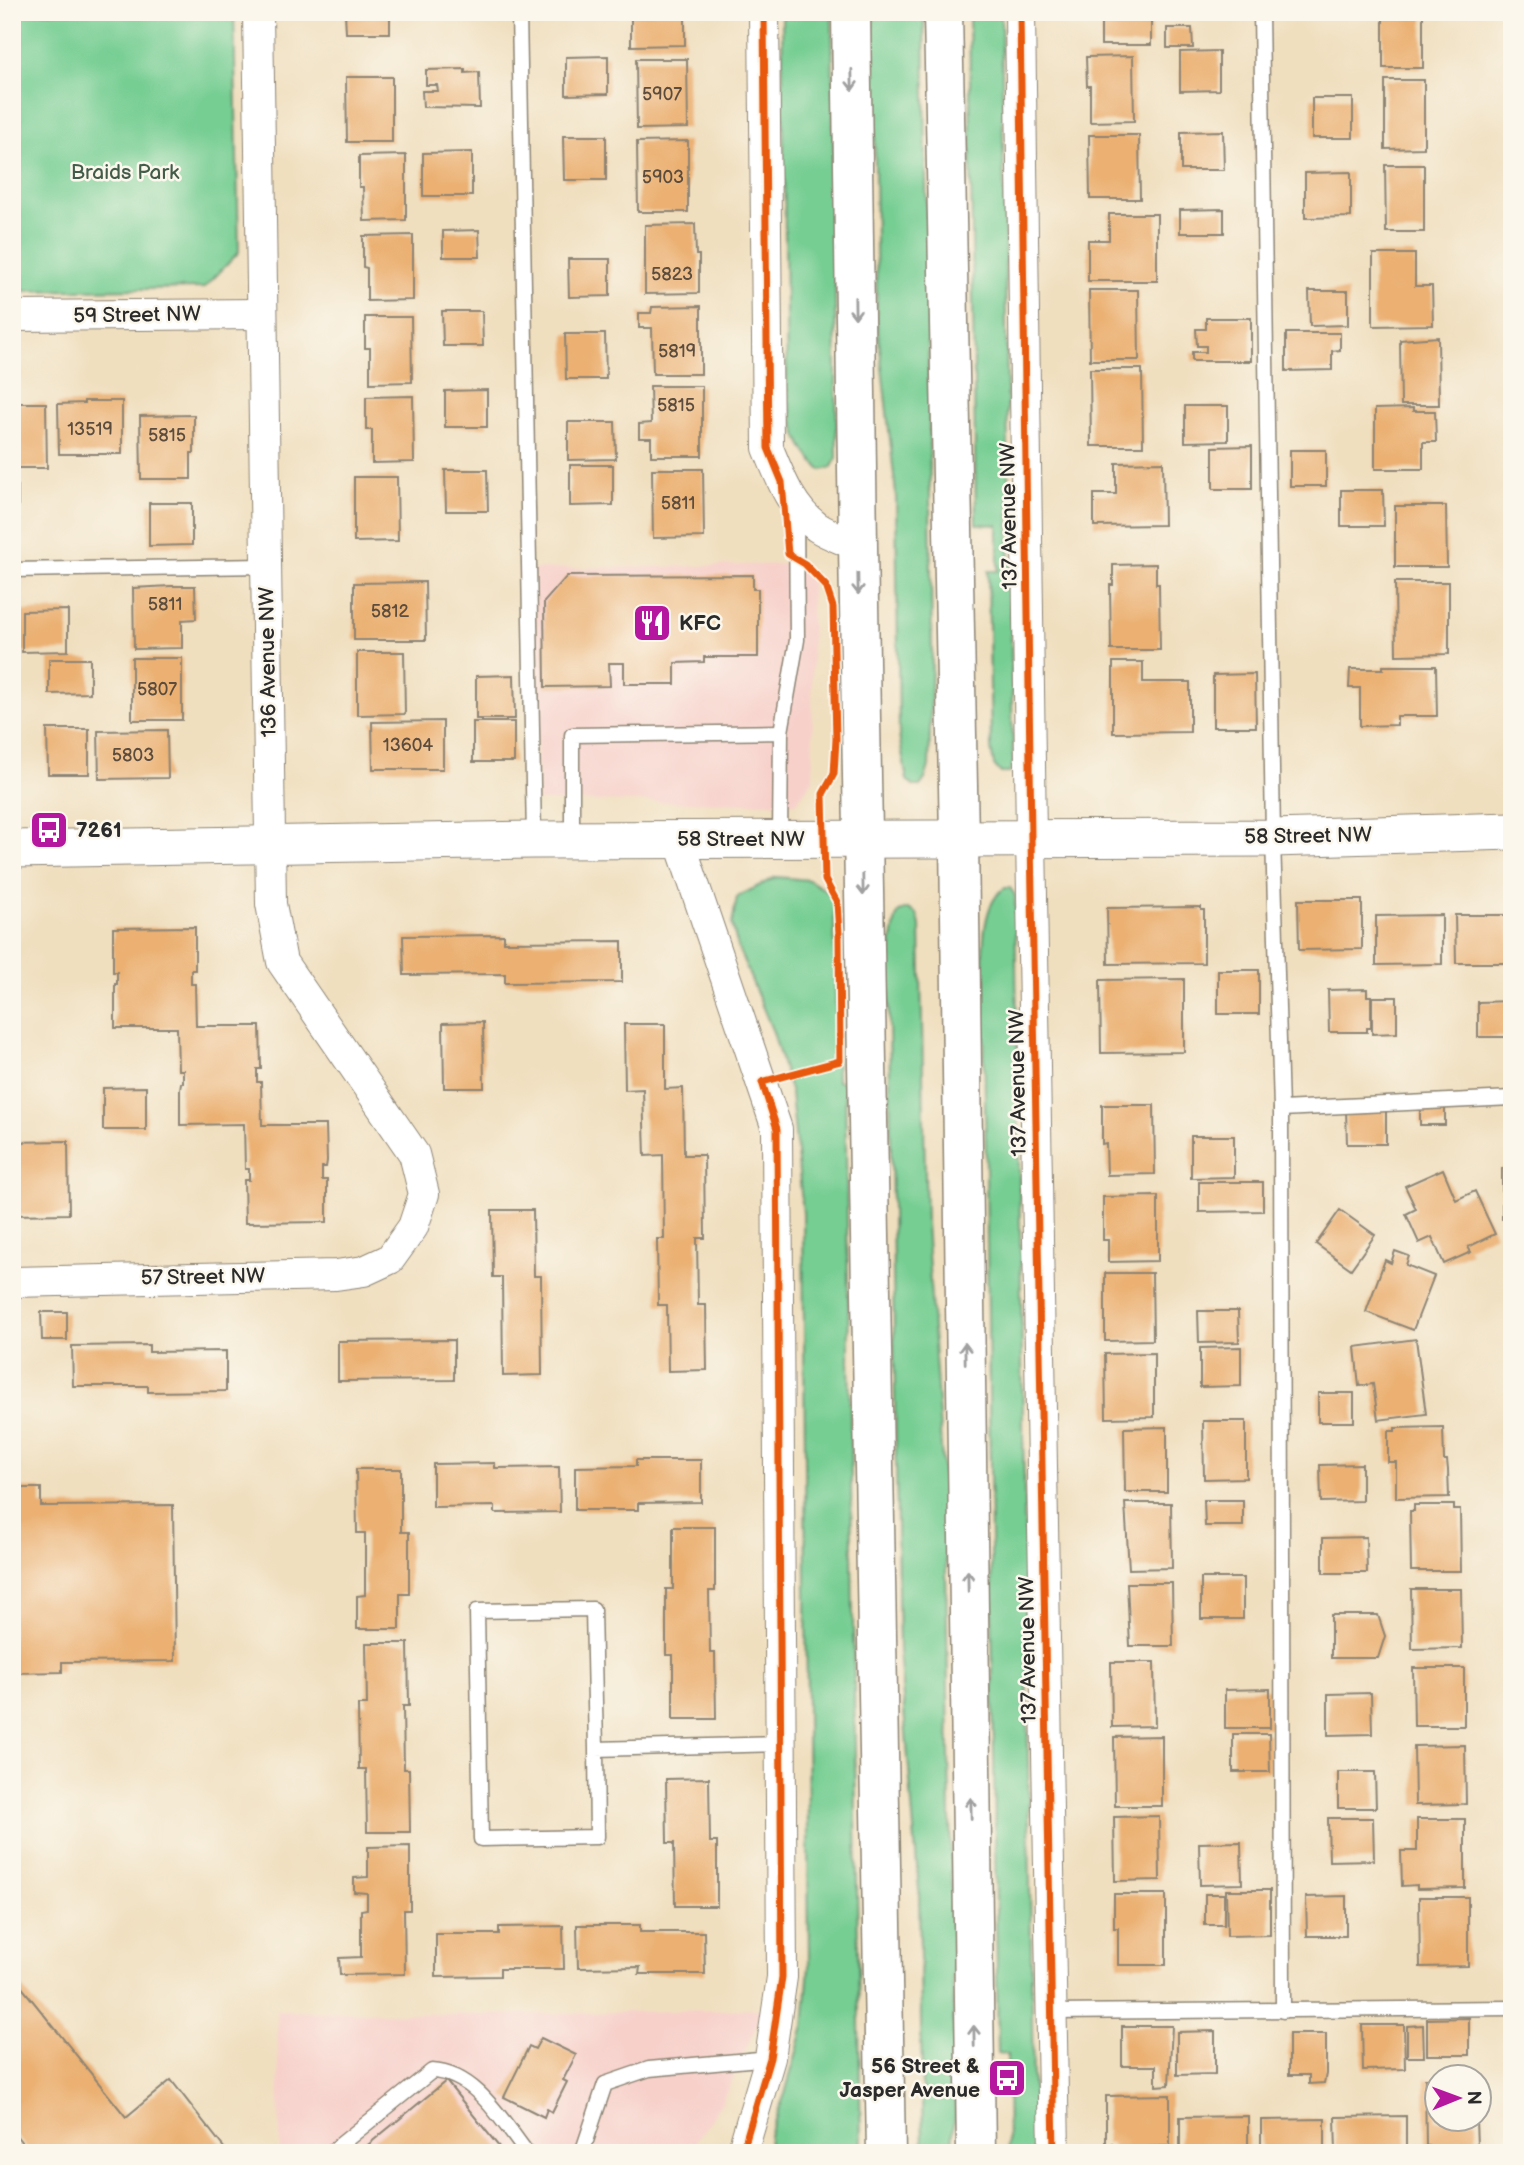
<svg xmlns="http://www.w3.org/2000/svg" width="1524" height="2165" font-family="'Balsamiq Sans',sans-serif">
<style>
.built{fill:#f7d0ca}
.green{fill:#76ce93;stroke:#507c5f;stroke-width:2}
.building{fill:#ebb072}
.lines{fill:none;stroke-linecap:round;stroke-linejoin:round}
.service-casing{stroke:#8e8575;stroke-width:17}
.minor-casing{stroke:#8e8575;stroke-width:32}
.tertiary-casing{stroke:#8e8575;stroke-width:39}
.secondary-casing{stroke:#8e8575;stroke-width:41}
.service{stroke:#fff;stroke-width:14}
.minor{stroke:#fff;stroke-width:30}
.tertiary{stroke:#fff;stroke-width:37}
.secondary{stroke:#fff;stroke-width:38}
.cycleway-casing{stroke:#fbf7ec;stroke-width:11}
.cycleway{stroke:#e8590c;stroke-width:7}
.oneway{stroke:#a0a0a0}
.labels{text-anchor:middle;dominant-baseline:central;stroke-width:5;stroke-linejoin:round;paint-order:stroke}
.number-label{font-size:18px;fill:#5b4c3d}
.park-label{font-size:21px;fill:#425c4a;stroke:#fbf7ec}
.street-label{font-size:21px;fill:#2b2b2b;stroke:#fbf7ec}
.poi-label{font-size:21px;font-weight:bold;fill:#2b2b2b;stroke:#fbf7ec;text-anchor:start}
</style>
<rect width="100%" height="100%" fill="#fbf7ec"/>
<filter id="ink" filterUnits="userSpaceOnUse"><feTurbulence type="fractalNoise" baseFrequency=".0143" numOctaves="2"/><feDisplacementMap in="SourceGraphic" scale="14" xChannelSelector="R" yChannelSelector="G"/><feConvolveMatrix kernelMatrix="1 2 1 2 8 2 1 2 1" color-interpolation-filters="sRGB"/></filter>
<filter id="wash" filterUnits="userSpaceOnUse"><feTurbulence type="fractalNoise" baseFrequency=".00686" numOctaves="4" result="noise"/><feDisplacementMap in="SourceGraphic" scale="28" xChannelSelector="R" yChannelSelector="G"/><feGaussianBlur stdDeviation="1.57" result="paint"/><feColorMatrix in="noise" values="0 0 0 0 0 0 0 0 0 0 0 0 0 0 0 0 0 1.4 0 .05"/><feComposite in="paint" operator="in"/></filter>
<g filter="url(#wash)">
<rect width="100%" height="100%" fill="#f0dfbf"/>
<g class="built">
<polygon points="799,564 811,579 813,780 796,803 538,801 534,569"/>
<polygon points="764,2009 722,2102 688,2153 280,2153 277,2011 487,2015"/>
</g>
<g class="green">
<polygon points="12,12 234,12 239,252 204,288 12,291"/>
<path d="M782 12H832L837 458 831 468 821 470C794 444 793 422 787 387Z"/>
<polygon points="873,12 924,12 932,658 929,766 925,779 920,786 913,786 907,780 899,736 896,494 877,322"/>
<polygon points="969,12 1001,12 1013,762 1010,773 1001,773 994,765 991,748 988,571 998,571 998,525 976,524"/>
<polygon points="776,877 809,880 831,894 834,905 837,1081 845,1082 861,2153 769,2153 769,2135 785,2094 804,2026 809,1966 803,1213 791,1094 773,1032 738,948 732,924 737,897"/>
<path d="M1005 888H1010L1015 895 1034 2153H1008L1007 2054 998 2053 983 951C984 931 986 900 1005 888Z"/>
<polygon points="908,909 917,914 920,925 926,1223 945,1507 955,2114 951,2153 923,2153 919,1890 899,1650 888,959 896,918 899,912"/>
</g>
<g id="blocks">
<g class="building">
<polygon points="345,12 390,12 390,33 346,33"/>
<polygon points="631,12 685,12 685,45 631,46"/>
<rect x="1101" y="12" width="50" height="33"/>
<rect x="1383" y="12" width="40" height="56"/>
<polygon points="1167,28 1192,28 1193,48 1167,48"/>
<polygon points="1219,51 1219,90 1180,91 1180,52"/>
<polygon points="608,56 608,94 566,95 566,57"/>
<polygon points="1133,56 1134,121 1090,122 1090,86 1087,86 1086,57"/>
<polygon points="636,59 687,59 688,128 637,129"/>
<polygon points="465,69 465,73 479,72 480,108 423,107 422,91 438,91 437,85 426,85 426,70"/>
<polygon points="346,77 392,77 392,142 347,142"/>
<polygon points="1385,80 1424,80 1424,148 1385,149"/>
<rect x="1312" y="98" width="41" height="40"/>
<polygon points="1223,131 1224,170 1181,170 1181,132"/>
<polygon points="1089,135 1139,135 1140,199 1090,199"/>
<polygon points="563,136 606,136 606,180 564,180"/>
<polygon points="688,141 688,212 638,212 637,142"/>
<polygon points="472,152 472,196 423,196 423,153"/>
<polygon points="406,155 406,220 364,221 363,187 359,187 359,156"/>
<polygon points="1385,165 1424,165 1424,232 1386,232"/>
<polygon points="1351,172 1351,217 1305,218 1305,173"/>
<polygon points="1224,209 1224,233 1180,233 1180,210"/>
<polygon points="1109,214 1157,214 1157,281 1088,281 1088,240 1109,240"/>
<polygon points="695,224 696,255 699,255 699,293 645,294 645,225"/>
<polygon points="479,230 480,257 443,257 443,231"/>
<polygon points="413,235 413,300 367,301 367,268 363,267 363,236"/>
<polygon points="1373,254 1415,254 1415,286 1432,286 1433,325 1373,326"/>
<polygon points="568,259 610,259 610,296 569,297"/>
<polygon points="1089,290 1138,290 1139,360 1090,360"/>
<polygon points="1309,291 1348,291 1348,325 1310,326"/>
<polygon points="701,306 701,374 653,374 652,328 639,328 639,313 651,313 652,307"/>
<polygon points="442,311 482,311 483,346 443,346"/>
<polygon points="365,317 411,317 412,382 370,383 370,348 365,348"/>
<polygon points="1206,318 1251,318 1251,361 1192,361 1192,352 1206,352 1206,346 1197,346 1196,329 1206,329"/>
<polygon points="1286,333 1340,333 1340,350 1332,351 1332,370 1286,371"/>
<polygon points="565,334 605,334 606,379 566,379"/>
<polygon points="1438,337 1439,405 1401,405 1400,340"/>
<polygon points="1090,369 1142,369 1143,446 1091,446"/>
<polygon points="650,386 702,386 702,456 651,456 651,438 639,438 639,424 651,423"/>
<polygon points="487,390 487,427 445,427 445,391"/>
<polygon points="413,396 414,462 372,463 372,430 366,430 366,397"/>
<polygon points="84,401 122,401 122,454 59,454 58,404 84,403"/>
<polygon points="14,403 46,403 47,468 12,468"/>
<polygon points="1185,406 1228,406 1228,441 1185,442"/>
<polygon points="1413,408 1413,411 1435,411 1436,442 1423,442 1423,469 1375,469 1375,409"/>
<polygon points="194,415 194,453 191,453 191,479 141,479 140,416"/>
<polygon points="568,422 615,422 616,459 568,460"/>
<polygon points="1252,446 1252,489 1213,489 1213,447"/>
<rect x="1290" y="450" width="36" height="36"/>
<polygon points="1163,462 1164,525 1094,526 1094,494 1116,494 1116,463"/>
<polygon points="570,465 613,465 613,505 570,506"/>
<polygon points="652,469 703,469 704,537 653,538"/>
<polygon points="445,470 487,470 488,511 446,511"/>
<polygon points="354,477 397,477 398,541 354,542"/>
<rect x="12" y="486" width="6" height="42"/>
<polygon points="1341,490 1383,490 1384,526 1341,526"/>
<polygon points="149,503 192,503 192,545 149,546"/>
<polygon points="1395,506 1446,506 1447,567 1395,567"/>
<polygon points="1156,564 1156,584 1159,584 1160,650 1111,650 1110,585 1113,585 1113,565"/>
<polygon points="753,575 753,589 758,589 758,657 704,657 704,662 675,663 675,684 624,684 624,663 609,663 610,686 545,687 544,602 567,576"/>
<polygon points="425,582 426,640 354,640 354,583"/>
<polygon points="1395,582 1449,582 1449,654 1396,655"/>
<polygon points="171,586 195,586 196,619 182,620 182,648 134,649 133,588"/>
<polygon points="68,610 68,651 22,652 22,611"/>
<polygon points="357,652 404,652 405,714 357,715"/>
<rect x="132" y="658" width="50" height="62"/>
<polygon points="49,659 90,659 90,693 49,694"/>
<polygon points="1113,662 1143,662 1143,682 1190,682 1190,732 1113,733"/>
<polygon points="1383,666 1436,666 1437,716 1397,716 1397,725 1360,726 1360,688 1349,688 1350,669 1383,669"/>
<polygon points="1255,674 1256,727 1213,727 1213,675"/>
<polygon points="514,675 515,719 476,719 476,676"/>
<polygon points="443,721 443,769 373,769 372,722"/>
<rect x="473" y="722" width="41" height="40"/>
<polygon points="47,729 89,729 89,774 48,774"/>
<polygon points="167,730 168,778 99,779 98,731"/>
<polygon points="1298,900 1362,900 1362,949 1299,950"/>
<polygon points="1201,907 1201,910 1204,910 1204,963 1108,964 1107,908"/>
<polygon points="1442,915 1442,964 1376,965 1376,916"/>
<polygon points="1455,915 1510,915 1511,963 1456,963"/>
<polygon points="195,927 195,970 191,970 191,984 195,984 196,1026 260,1026 261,1069 257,1069 257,1082 261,1082 262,1125 326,1125 327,1161 326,1167 322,1167 322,1180 327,1180 327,1222 245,1223 244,1180 249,1180 249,1169 245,1169 244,1124 180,1125 180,1089 181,1083 183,1083 183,1070 178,1070 177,1028 115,1028 115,984 117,984 117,972 113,972 113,928"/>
<polygon points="504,935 504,942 622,941 622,982 505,983 505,974 404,975 403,936"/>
<rect x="1218" y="970" width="41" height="44"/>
<polygon points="1184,979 1184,1052 1101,1053 1100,980"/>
<polygon points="1367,989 1367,996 1371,996 1371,1028 1367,1028 1367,1032 1329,1032 1328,990"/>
<polygon points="1372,997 1397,997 1397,1033 1372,1034"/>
<polygon points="1512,1001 1512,1037 1478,1037 1478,1002"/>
<polygon points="483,1022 484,1088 444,1088 443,1023"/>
<polygon points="624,1024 665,1024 665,1089 683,1088 684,1155 704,1155 705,1238 697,1238 698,1305 706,1305 707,1370 668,1371 667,1305 658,1305 657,1239 664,1239 663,1155 645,1156 643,1089 625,1090"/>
<polygon points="146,1087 146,1130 103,1130 103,1088"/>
<polygon points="1102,1105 1154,1105 1155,1174 1107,1175 1106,1143 1102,1144"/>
<rect x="1420" y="1106" width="25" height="19"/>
<polygon points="1386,1108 1386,1144 1347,1144 1346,1109"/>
<polygon points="1191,1136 1234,1136 1234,1177 1191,1178"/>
<polygon points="68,1141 69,1214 12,1215 12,1142"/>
<rect x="1502" y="1168" width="10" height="51"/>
<polygon points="1443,1169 1456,1200 1475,1191 1495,1234 1468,1247 1471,1252 1444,1264 1432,1237 1419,1243 1406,1214 1416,1209 1405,1186"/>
<polygon points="1199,1182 1263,1182 1263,1211 1199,1212"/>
<polygon points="1158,1196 1158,1261 1108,1262 1108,1240 1103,1240 1103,1197"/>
<polygon points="492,1210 533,1210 534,1276 541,1276 542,1375 503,1376 502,1277 493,1277"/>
<polygon points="1340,1210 1375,1235 1351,1269 1316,1244"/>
<polygon points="1395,1251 1409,1256 1406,1265 1434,1276 1413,1330 1366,1312 1385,1260 1391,1263"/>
<polygon points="1105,1273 1152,1273 1153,1340 1105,1341"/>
<polygon points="1198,1311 1238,1311 1239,1342 1199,1343"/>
<polygon points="41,1312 67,1312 67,1340 42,1340"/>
<polygon points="1416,1339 1426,1414 1378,1420 1373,1384 1359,1386 1355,1347"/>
<polygon points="454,1340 454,1380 338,1381 338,1341"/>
<polygon points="149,1345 149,1352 226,1351 226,1391 148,1392 148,1386 73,1386 72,1346"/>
<polygon points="1241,1347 1241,1386 1200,1387 1200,1348"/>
<polygon points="1154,1353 1154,1417 1106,1418 1105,1354"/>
<rect x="1318" y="1393" width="36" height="29"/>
<polygon points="1203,1421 1246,1421 1246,1478 1204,1479"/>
<polygon points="1167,1427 1167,1492 1125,1492 1124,1428"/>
<polygon points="1443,1427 1444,1460 1447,1460 1448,1470 1449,1497 1396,1498 1396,1462 1388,1462 1388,1431 1395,1431 1395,1428"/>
<polygon points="636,1460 701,1460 701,1502 638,1503 638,1510 575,1510 575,1467 636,1466"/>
<polygon points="495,1463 495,1468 559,1467 560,1512 495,1513 495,1506 433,1507 433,1464"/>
<polygon points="1362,1464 1362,1501 1321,1502 1320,1465"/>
<polygon points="356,1469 401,1469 401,1532 409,1532 409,1594 400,1594 400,1629 357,1629 357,1596 365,1595 365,1533 357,1533"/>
<polygon points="12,1488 41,1488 41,1506 173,1505 175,1661 62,1662 62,1672 12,1673"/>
<polygon points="1204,1500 1243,1500 1243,1526 1205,1526"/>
<polygon points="1125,1503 1171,1503 1172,1568 1129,1569"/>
<polygon points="1414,1505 1454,1505 1454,1510 1460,1510 1461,1571 1411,1571 1410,1511 1414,1511"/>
<polygon points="673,1527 715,1527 715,1591 709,1591 710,1653 715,1653 716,1719 673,1719 673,1655 666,1655 666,1589 673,1589"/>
<polygon points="1366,1537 1367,1573 1323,1573 1323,1538"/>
<rect x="1201" y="1578" width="42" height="41"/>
<polygon points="1127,1583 1172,1583 1173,1646 1130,1646"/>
<polygon points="1411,1589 1461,1589 1462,1648 1412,1649"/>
<polygon points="1331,1615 1378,1615 1385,1636 1378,1658 1331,1658"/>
<polygon points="366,1643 408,1643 409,1706 403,1706 404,1769 409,1769 410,1832 367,1832 366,1769 359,1769 358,1705 367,1705"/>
<polygon points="1111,1662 1154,1662 1155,1726 1112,1727"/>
<polygon points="1413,1668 1464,1668 1464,1726 1414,1726"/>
<polygon points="1270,1689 1270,1728 1225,1728 1225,1690"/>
<polygon points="1371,1693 1372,1734 1328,1735 1328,1694"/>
<polygon points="1233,1734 1269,1734 1270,1772 1233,1772"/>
<polygon points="1162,1736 1162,1806 1115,1806 1114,1737"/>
<polygon points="1465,1745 1466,1804 1415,1805 1414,1746"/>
<polygon points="1338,1772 1375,1772 1376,1808 1338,1808"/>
<polygon points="709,1778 710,1842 717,1842 717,1906 675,1906 674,1843 667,1843 666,1779"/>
<polygon points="1159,1816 1160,1880 1115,1881 1114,1817"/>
<polygon points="1328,1818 1373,1818 1374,1860 1329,1861"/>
<polygon points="1417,1819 1465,1819 1465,1888 1417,1889 1417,1885 1402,1886 1401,1851 1417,1851"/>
<polygon points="1241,1842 1242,1884 1200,1885 1199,1843"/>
<polygon points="410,1846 410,1910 404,1910 405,1974 340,1975 339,1958 361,1957 361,1910 367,1909 367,1893 354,1892 354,1878 368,1877 368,1847"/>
<polygon points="1226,1890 1270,1890 1270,1935 1227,1936"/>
<polygon points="1114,1894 1166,1894 1166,1965 1118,1965 1118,1928 1114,1928"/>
<rect x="1205" y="1894" width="19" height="31"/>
<polygon points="1346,1896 1346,1936 1307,1936 1306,1897"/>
<polygon points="1419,1897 1468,1897 1468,1966 1420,1967"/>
<polygon points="577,1925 640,1925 640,1932 704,1932 705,1974 639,1974 640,1967 578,1968"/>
<polygon points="563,1926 564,1969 500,1969 500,1976 436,1977 436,1934 499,1934 499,1927"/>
<polygon points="12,1975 126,2117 171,2080 228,2153 30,2153 12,2130"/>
<polygon points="1469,2018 1469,2055 1427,2055 1427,2019"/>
<polygon points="1362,2025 1404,2025 1405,2069 1363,2070"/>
<polygon points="1423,2025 1424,2057 1407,2057 1407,2026"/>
<polygon points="1122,2026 1172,2026 1169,2085 1156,2086 1156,2066 1122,2066"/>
<polygon points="1215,2031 1215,2074 1177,2075 1177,2032"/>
<polygon points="1289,2034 1326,2034 1326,2074 1324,2083 1309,2084 1309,2075 1289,2075"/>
<polygon points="541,2038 576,2055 563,2080 567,2082 552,2112 547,2109 544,2117 504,2097 529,2046 535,2049"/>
<polygon points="1425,2079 1436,2079 1436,2120 1476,2120 1477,2146 1426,2146"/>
<polygon points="446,2081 504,2153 358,2153"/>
<polygon points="1170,2095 1170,2146 1147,2147 1147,2150 1113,2151 1112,2144 1106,2144 1106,2096"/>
<polygon points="1248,2116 1248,2153 1180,2153 1180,2117"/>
<polygon points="1406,2116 1406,2153 1336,2153 1335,2117"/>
<polygon points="1325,2119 1325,2153 1261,2153 1261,2120"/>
</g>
</g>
</g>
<g filter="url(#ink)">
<use href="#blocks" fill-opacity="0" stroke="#8e8575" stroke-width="2"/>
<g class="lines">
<defs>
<g id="service">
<polyline points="519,12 534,839"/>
<polyline points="1261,12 1273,838 1281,1109 1283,2011"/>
<polyline points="12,570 267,566"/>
<polyline points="781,732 797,640 796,511"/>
<polyline points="572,839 572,735 781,732 780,839"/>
<polyline points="1281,1109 1512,1098"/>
<polyline points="596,1749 597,1837 481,1839 477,1611 593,1609 596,1749 780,1744"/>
<polyline points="1053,2012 1512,2008"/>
<path d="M330 2153 432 2071C476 2073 502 2121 527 2153"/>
<polyline points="582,2153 605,2084 649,2069 770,2058"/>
</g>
<g id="minor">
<path d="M764 12 768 448C780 477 791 508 817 527 829 535 845 540 858 546"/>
<polyline points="1020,12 1031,838 1054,2153"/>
<polyline points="12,316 262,314"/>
<polyline points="679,840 777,1129 782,1977 770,2058 742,2153"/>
<polyline points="12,1282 336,1275 364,1271 390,1259 413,1227 424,1194 414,1154 282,962 271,904 258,12"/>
</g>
<polyline id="tertiary" points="12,849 534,840 1273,838 1512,831"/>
<g id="secondary">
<polyline points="851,12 858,546 886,2153"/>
<polyline points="943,12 959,838 976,2153"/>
</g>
</defs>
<use href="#service" class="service-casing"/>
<use href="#minor" class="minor-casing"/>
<use href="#tertiary" class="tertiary-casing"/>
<use href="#secondary" class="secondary-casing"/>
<use href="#service" class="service"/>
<use href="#minor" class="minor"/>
<use href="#tertiary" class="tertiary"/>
<use href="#secondary" class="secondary"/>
<defs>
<g id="cycleway">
<polyline points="1020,12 1031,838 1054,2153"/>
<polyline points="742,2153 770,2058 782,1977 777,1129 762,1082 840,1061 839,934 837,902 825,880 823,794 834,774 836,739 833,607 826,586 805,564 788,554 782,482 768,448 764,12"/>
</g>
</defs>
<use href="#cycleway" class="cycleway-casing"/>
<use href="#cycleway" class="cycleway"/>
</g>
<defs><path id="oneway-shaft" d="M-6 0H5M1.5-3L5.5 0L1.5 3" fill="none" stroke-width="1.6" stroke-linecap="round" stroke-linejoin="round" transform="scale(1.75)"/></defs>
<g class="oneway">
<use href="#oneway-shaft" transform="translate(852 80) rotate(89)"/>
<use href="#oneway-shaft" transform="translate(855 308) rotate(89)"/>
<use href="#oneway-shaft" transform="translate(858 584) rotate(89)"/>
<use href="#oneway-shaft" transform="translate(863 885) rotate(89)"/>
<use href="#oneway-shaft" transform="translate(965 1353) rotate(-91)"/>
<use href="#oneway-shaft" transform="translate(968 1581) rotate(-91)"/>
<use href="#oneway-shaft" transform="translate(971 1808) rotate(-91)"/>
<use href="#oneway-shaft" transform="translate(974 2036) rotate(-91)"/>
</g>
</g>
<defs>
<symbol id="restaurant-square" viewBox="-11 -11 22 22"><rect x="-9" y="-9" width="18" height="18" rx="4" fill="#b5179e" stroke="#fbf7ec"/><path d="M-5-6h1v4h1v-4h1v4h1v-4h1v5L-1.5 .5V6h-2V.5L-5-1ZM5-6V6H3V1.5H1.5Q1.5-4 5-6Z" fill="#fff"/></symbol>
<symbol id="bus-square" viewBox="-11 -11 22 22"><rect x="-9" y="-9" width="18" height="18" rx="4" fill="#b5179e" stroke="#fbf7ec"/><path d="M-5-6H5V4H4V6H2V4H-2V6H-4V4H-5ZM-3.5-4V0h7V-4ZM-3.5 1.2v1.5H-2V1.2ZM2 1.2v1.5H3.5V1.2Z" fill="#fff"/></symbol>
</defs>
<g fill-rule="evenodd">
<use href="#restaurant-square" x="630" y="601" width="44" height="44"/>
<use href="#bus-square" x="27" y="808" width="44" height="44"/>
<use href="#bus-square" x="985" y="2056" width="44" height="44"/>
</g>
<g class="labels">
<g class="number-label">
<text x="662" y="94">5907</text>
<text x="663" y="177">5903</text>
<text x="672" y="274">5823</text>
<text x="677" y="351">5819</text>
<text x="676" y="405">5815</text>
<text x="90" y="429">13519</text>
<text x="167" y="435">5815</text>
<text x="678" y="503">5811</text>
<text x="165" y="604">5811</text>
<text x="390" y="611">5812</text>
<text x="157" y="689">5807</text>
<text x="408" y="745">13604</text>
<text x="133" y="755">5803</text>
</g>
<g class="park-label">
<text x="125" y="172">Braids Park</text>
</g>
<g class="street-label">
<text transform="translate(137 315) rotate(-1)">59 Street NW</text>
<text transform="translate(1009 516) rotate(-91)">137 Avenue NW</text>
<text transform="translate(268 662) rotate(-91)">136 Avenue NW</text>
<text transform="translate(1308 836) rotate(-1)">58 Street NW</text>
<text x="741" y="839">58 Street NW</text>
<text transform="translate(1018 1083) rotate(-91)">137 Avenue NW</text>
<text transform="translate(203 1277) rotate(-1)">57 Street NW</text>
<text transform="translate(1028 1650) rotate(-91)">137 Avenue NW</text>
</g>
<g class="poi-label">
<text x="679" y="623">KFC</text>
<text x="76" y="830">7261</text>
<text x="980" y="2066" text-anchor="end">56 Street &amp;<tspan x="980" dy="24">Jasper Avenue</tspan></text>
</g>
</g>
<rect width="1524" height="2165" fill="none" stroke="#fbf7ec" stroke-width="42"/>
<g transform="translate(1458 2098) rotate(89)"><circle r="33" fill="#fbf7ec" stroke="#a8a59f" stroke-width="2"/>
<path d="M0-5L12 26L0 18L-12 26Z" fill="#b5179e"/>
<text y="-10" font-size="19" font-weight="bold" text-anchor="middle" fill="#2b2b2b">N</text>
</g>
</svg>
